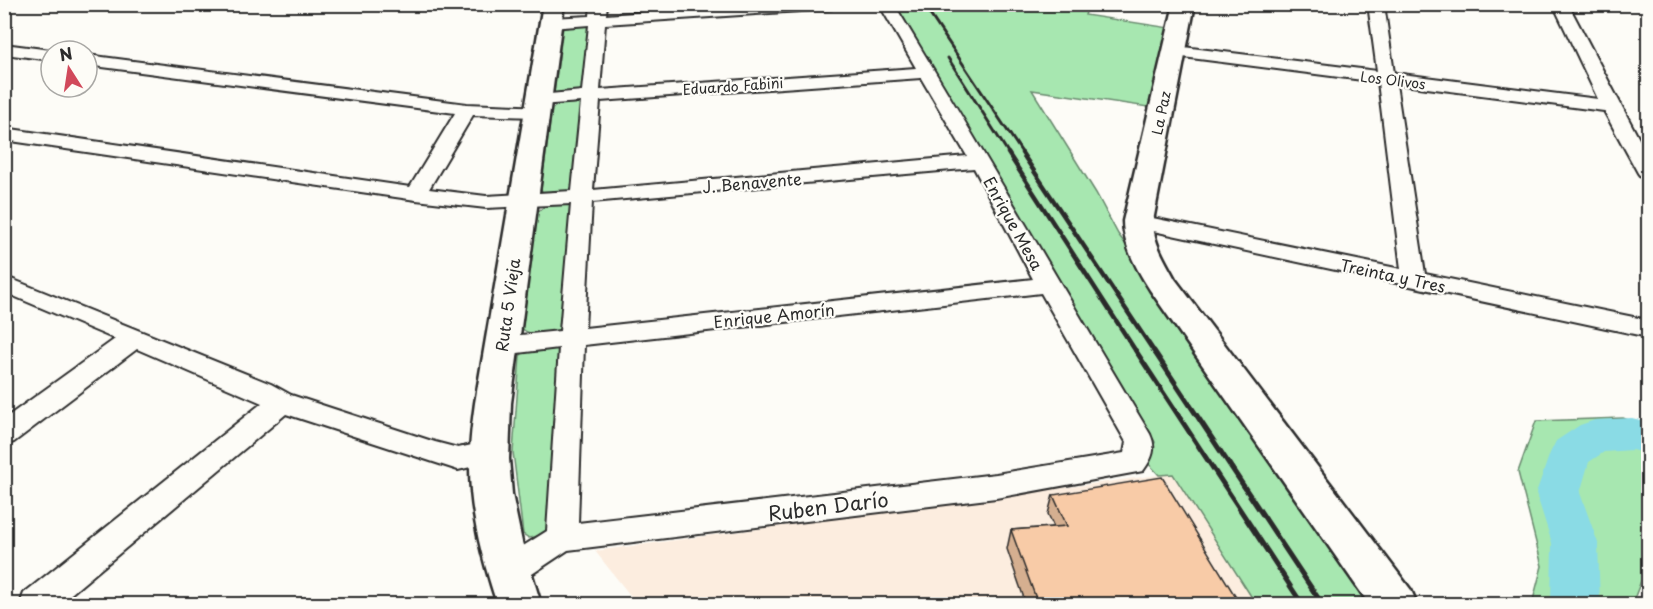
<svg xmlns="http://www.w3.org/2000/svg" width="1653" height="609" font-family="'Playpen Sans',sans-serif">
<style>
.built{fill:#fceddf}
.green{fill:#a7e7b0;stroke:#69896e;stroke-width:1.5}
.lines{fill:none;stroke-linecap:round;stroke-linejoin:round}
.river{fill:#8adbe5;fill-rule:evenodd}
.street-casing{stroke:#2b2b2b;stroke-width:4}
.secondary-casing{stroke:#2b2b2b;stroke-width:5}
.street{fill:#fdfcf7;fill-rule:evenodd}
.secondary{fill:#fdfcf7;fill-rule:evenodd}
.rail-far2{stroke:#2b2b2b;stroke-width:3}
.rail-far1{stroke:#2b2b2b;stroke-width:4.5}
.rail{stroke:#2b2b2b;stroke-width:5}
.wall{fill:#d5af90;stroke:#2b2b2b;stroke-width:1.5}
.building{fill:#f8cba7;stroke:#2b2b2b;stroke-width:1.5}
.labels{text-anchor:middle;dominant-baseline:central;stroke-width:4.5;stroke-linejoin:round;paint-order:stroke}
.far-street-label{font-size:14px;fill:#2b2b2b;stroke:#fdfcf7}
.street-label{font-size:16px;fill:#2b2b2b;stroke:#fdfcf7}
.near-street-label{font-size:20px;fill:#2b2b2b;stroke:#fdfcf7}
</style>
<rect width="100%" height="100%" fill="#fdfcf7"/>
<filter id="ink" filterUnits="userSpaceOnUse"><feTurbulence type="fractalNoise" baseFrequency=".0167" numOctaves="2"/><feDisplacementMap in="SourceGraphic" scale="12" xChannelSelector="R" yChannelSelector="G"/><feConvolveMatrix kernelMatrix="1 2 1 2 8 2 1 2 1" color-interpolation-filters="sRGB"/></filter>
<g filter="url(#ink)">
<polygon class="built" points="1173,473 1256,604 637,604 595,551"/>
<g class="green">
<polygon points="893,5 1089,5 1085,15 1170,28 1148,107 1032,90 1096,193 1118,234 1393,604 1256,604 1173,474 1159,475 1148,463 1155,442 1057,284 991,165"/>
<polygon points="569,24 591,25 586,90 557,96 554,93 563,27"/>
<polygon points="578,102 586,105 578,186 569,194 543,194 541,189 552,109 560,103"/>
<path d="M550 203 573 204 563 327C551 335 535 338 522 329L537 212Z"/>
<polygon points="559,346 561,349 548,528 543,535 529,538 523,534 513,452 520,356 525,350"/>
<polygon points="1623,418 1648,427 1648,563 1632,604 1532,604 1542,566 1518,472 1536,421"/>
</g>
<g class="lines">
<polygon class="river" points="1632,418 1648,422 1648,454 1632,450 1604,452 1589,462 1580,493 1598,543 1600,604 1551,604 1552,543 1536,493 1550,453 1556,441 1580,425 1595,420"/>
<defs>
<g id="street">
<path d="M591 4H607L606 15 755 4H838L831 9 605 24 600 90 916 68 879 4H894C981 147 1064 291 1150 434 1157 448 1152 459 1143 471L996 498 568 550 520 582 509 586 498 582 493 572 498 562 547 531 559 348 501 355 492 352 488 346 492 340 501 337 560 331 571 204 486 208 416 200 4 140V128L410 187 455 113 87 65V55L467 104 544 107 546 111 544 115 537 117 473 115 429 189 486 196 572 191 581 102 539 105 533 104 530 100 533 96 539 95 582 91 589 25 551 28 543 23 551 18 590 16ZM921 78 967 156 593 190 600 101ZM974 168 1033 279 585 328 592 202ZM1041 293 1126 442 1124 453 996 474 578 523 584 345Z"/>
<polygon points="1368,4 1384,4 1394,73 1598,99 1553,4 1568,4 1648,156 1648,179 1641,177 1638,173 1604,111 1396,84 1425,274 1648,320 1648,337 1130,226 1127,221 1130,216 1138,215 1401,269 1378,82 1175,56 1167,51 1175,46 1377,71"/>
<polygon points="4,44 51,50 55,51 51,51 51,60 4,54"/>
<polygon points="4,276 271,384 291,395 435,442 458,448 490,441 500,444 504,452 500,460 458,470 286,414 59,604 20,604 24,593 262,403 137,349 14,442 4,445 4,419 115,339 4,292"/>
</g>
<g id="secondary">
<path d="M543 4H564L511 403 509 459 512 494 522 542 541 604H497C483 561 470 514 470 468 469 446 472 425 475 403Z"/>
<path d="M1174 4H1195L1153 221C1153 243 1165 260 1175 279L1411 590 1417 604H1369L1150 290C1137 270 1123 245 1123 221Z"/>
</g>
</defs>
<use href="#street" class="street-casing"/>
<use href="#secondary" class="secondary-casing"/>
<use href="#street" class="street"/>
<use href="#secondary" class="secondary"/>
<g class="rail-far2">
<polyline points="923,4 1023,154"/>
<polyline points="948,58 1009,154"/>
</g>
<g class="rail-far1">
<polyline points="1008,153 1137,353"/>
<polyline points="1022,153 1155,353"/>
</g>
<g class="rail">
<polyline points="1136,351 1302,604"/>
<polyline points="1154,351 1322,604"/>
</g>
</g>
<polygon class="wall" points="1053,495 1240,604 1026,604 1007,549 1011,530 1054,527 1048,514"/>
<polygon class="building" points="1162,477 1240,604 1038,604 1011,530 1067,526 1053,495"/>
</g>
<g class="labels">
<g class="far-street-label">
<text transform="translate(1393 80) rotate(7)">Los Olivos</text>
<text transform="translate(733 86) rotate(-4)">Eduardo Fabini</text>
<text transform="translate(1161 113) rotate(-78)">La Paz</text>
</g>
<g class="street-label">
<text transform="translate(752 182) rotate(-5)">J. Benavente</text>
<text transform="translate(1014 223) rotate(61)">Enrique Mesa</text>
<text transform="translate(1393 275) rotate(12)">Treinta y Tres</text>
<text transform="translate(507 305) rotate(-82)">Ruta 5 Vieja</text>
<text transform="translate(774 315) rotate(-6)">Enrique Amorín</text>
</g>
<g class="near-street-label">
<text transform="translate(828 506) rotate(-7)">Ruben Darío</text>
</g>
</g>
<rect width="1653" height="609" fill="none" stroke="#fdfcf7" stroke-width="24"/>
<rect x="12" y="12" width="1629" height="585" fill="none" stroke="#2b2b2b" stroke-width="2" filter="url(#ink)"/>
<g transform="translate(69 69) rotate(348)"><circle r="28" fill="#fdfcf7" stroke="#a9a8a5" stroke-width="1.5"/>
<path d="M0-4.5L10 22L0 15L-10 22Z" fill="#d1495b"/>
<text y="-9" font-size="16" font-weight="bold" text-anchor="middle" fill="#2b2b2b">N</text>
</g>
</svg>
